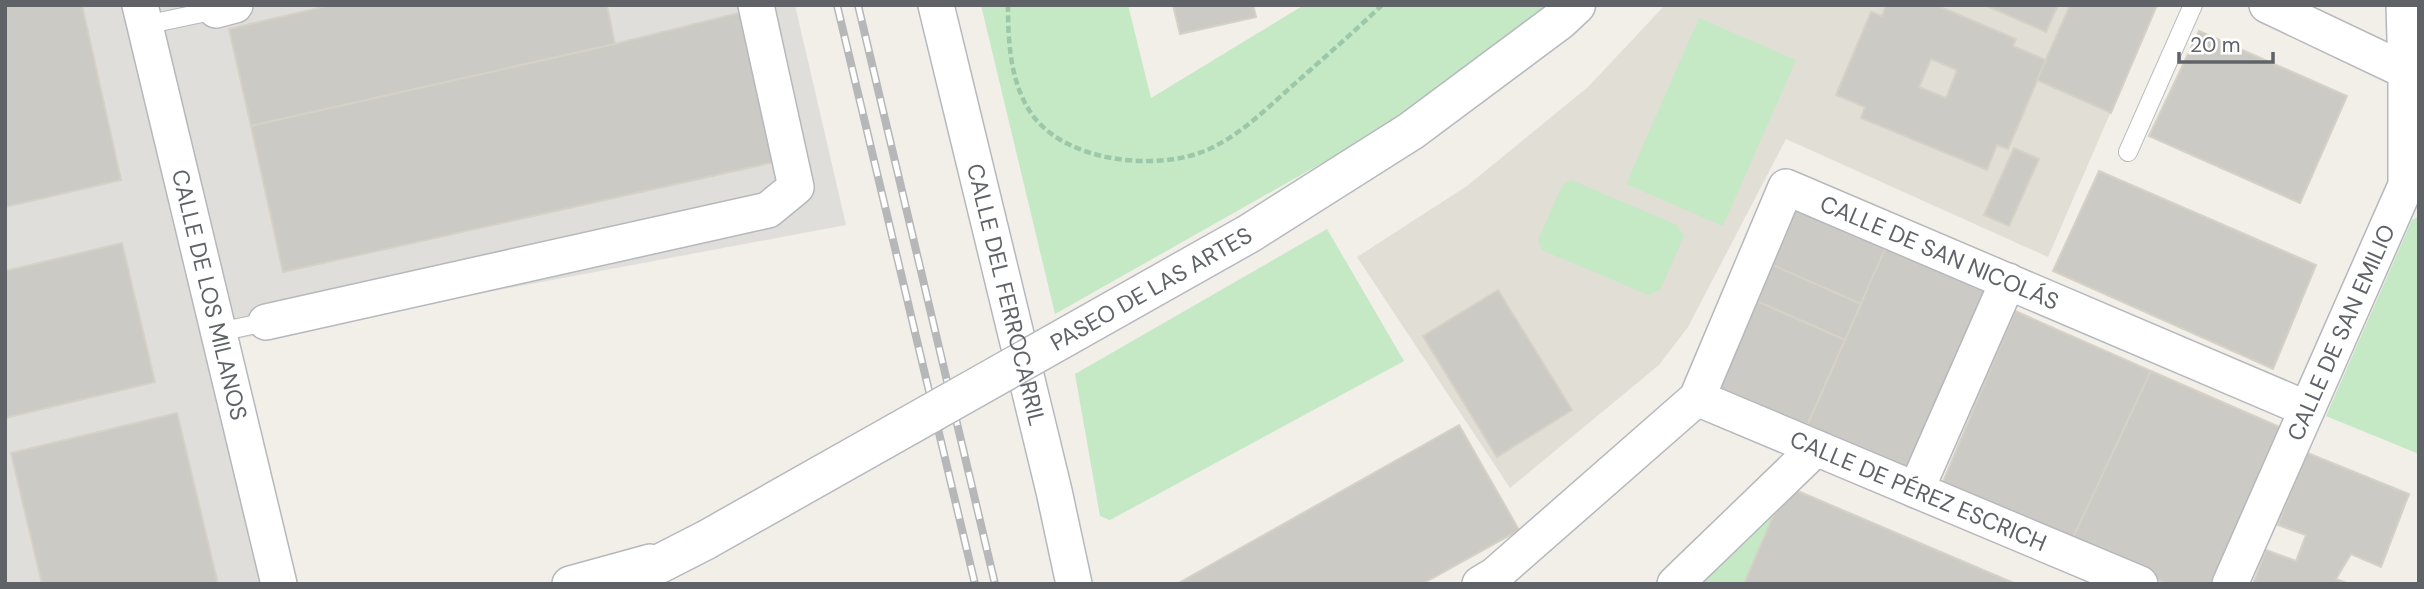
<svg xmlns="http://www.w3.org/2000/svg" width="2424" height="589" font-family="'DM Sans',sans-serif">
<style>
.industrial{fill:#e0deda}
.education{fill:#e1ded6}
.green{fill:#c5e8c5}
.building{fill:#cccac5;stroke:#d6d1c6;stroke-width:2;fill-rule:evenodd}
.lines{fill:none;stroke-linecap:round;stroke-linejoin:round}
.lane-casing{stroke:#b5b8bc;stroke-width:20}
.street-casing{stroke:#b5b8bc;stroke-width:38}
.secondary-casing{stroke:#b6babf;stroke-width:41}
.path{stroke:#9cc7a9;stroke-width:4.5;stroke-dasharray:7 3.5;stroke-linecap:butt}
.lane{stroke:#fff;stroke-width:18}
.street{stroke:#fff;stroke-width:35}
.secondary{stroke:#fff;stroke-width:38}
.rail-casing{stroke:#b6b7b8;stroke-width:8}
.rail{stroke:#fff;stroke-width:5;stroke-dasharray:16;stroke-linecap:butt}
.secondary-bridge-casing{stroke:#b6babf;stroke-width:41;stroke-linecap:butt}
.secondary-bridge{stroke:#fff;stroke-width:38}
.labels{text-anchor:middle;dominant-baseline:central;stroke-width:6;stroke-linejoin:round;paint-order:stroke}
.street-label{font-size:23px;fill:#5f6368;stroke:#fff}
</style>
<rect width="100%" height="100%" fill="#f1efe8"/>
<polygon class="industrial" points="5,5 795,5 846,225 216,343 270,584 5,584"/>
<polygon class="education" points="1665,5 2157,5 2048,257 1786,139 1688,327 1659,365 1510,488 1357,257 1467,186 1588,87"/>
<g class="green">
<polygon points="981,5 1128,5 1151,98 1304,5 1545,5 1530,20 1375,133 1055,314"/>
<polygon points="1699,18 1796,60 1723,226 1626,184"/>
<polygon points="1571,180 1677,225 1684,236 1660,290 1648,295 1542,250 1538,240 1562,186"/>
<polygon points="2419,216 2419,454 2326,416 2412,220"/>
<polygon points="1327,229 1404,361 1110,520 1100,516 1075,374"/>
<polygon points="1773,479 1786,486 1744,584 1655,584"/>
</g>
<g class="building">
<polygon points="5,5 82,5 121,180 5,207"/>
<polygon points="331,5 607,5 615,44 251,126 229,29"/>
<polygon points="1173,5 1253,5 1256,17 1180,34"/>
<path d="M1886 5H1936L2016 39 2013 46 2046 60 2008 149 1997 145 1987 170 1861 118 1865 107 1836 95 1871 12 1882 16ZM1931 59 1957 70 1946 98 1919 87Z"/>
<polygon points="1985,5 2058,5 2046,32"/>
<polygon points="2070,5 2157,5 2111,113 2037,80"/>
<polygon points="747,11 779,161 283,272 251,126 615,44"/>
<polygon points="2199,31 2347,96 2300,203 2149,136"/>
<polygon points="2014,148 2039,159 2009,226 1984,215"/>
<polygon points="2099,171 2316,265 2273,369 2053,271"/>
<polygon points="1793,206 1885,249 1861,304 1770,264"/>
<polygon points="122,243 155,382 5,418 5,271"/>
<polygon points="1885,249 1991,291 1910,477 1802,437"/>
<polygon points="1770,264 1861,304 1845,340 1752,299"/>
<polygon points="1498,290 1572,410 1497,457 1423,336"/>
<polygon points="1752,299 1845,340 1802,437 1709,391"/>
<polygon points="2015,311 2151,371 2071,542 1942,484"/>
<polygon points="2151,371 2282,428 2210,584 2168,584 2071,542"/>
<polygon points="177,413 218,584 42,584 11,453"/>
<polygon points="1459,425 1519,530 1422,584 1177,584"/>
<polygon points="2305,452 2409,494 2381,567 2351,554 2336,579 2349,584 2253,584 2266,550 2296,561 2306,535 2278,525"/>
<polygon points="1786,486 2016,584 1744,584"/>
</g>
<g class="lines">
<defs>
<g id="lane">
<polyline points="145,25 216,10"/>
<polyline points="2128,152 2193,5"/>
<polyline points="219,332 266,322"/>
</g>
<g id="street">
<path id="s1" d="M140 5 279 584"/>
<path id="s2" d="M936 5 1054 491 1074 584"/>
<polyline points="2404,5 2406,71"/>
<polyline points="216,10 235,5"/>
<polyline points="266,322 768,210 796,187 756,5"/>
<path id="s3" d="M1697 398 2140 584"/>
<polyline points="1916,490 2008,281"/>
<polyline points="570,584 650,562"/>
<path id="s4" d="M1480 584 1495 575 1697 398 1786 187 2307 409"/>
<polyline points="1675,584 1816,448"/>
<path id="s5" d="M2230 584 2406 185V71L2267 5"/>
</g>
<g id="secondary">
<polyline points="1250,233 1411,131 1560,20 1576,5"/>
<polyline points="620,584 706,540"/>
</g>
</defs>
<use href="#lane" class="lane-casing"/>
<use href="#street" class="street-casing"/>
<use href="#secondary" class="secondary-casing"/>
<path class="path" d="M1008 5C1008 41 1010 82 1031 113 1064 162 1156 172 1207 150 1243 134 1270 105 1299 80 1327 55 1355 31 1382 5"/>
<use href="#lane" class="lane"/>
<use href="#street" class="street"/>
<use href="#secondary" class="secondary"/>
<defs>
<g id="rail">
<polyline points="837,5 975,584"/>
<polyline points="858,5 995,584"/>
</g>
</defs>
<use href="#rail" class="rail-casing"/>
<use href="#rail" class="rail"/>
<defs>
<g id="secondary-bridge">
<path id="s6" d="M706 540 1250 233"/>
</g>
</defs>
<use href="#secondary-bridge" class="secondary-bridge-casing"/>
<use href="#secondary-bridge" class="secondary-bridge"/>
</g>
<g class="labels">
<g class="street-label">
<text stroke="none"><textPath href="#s4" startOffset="682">CALLE DE SAN NICOLÁS</textPath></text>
<text stroke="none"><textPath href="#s6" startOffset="511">PASEO DE LAS ARTES</textPath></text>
<text stroke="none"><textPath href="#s1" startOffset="298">CALLE DE LOS MILANOS</textPath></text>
<text stroke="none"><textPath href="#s2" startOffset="298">CALLE DEL FERROCARRIL</textPath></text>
<text stroke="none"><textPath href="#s5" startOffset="275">CALLE DE SAN EMILIO</textPath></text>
<text stroke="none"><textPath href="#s3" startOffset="240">CALLE DE PÉREZ ESCRICH</textPath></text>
</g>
</g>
<rect width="2424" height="589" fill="none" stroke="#5f6368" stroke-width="14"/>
<path d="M2179 52v10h94v-10" fill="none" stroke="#5f6368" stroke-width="3.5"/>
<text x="2190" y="52" font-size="21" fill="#5f6368" stroke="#ffffff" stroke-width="5" paint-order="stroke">20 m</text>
</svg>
